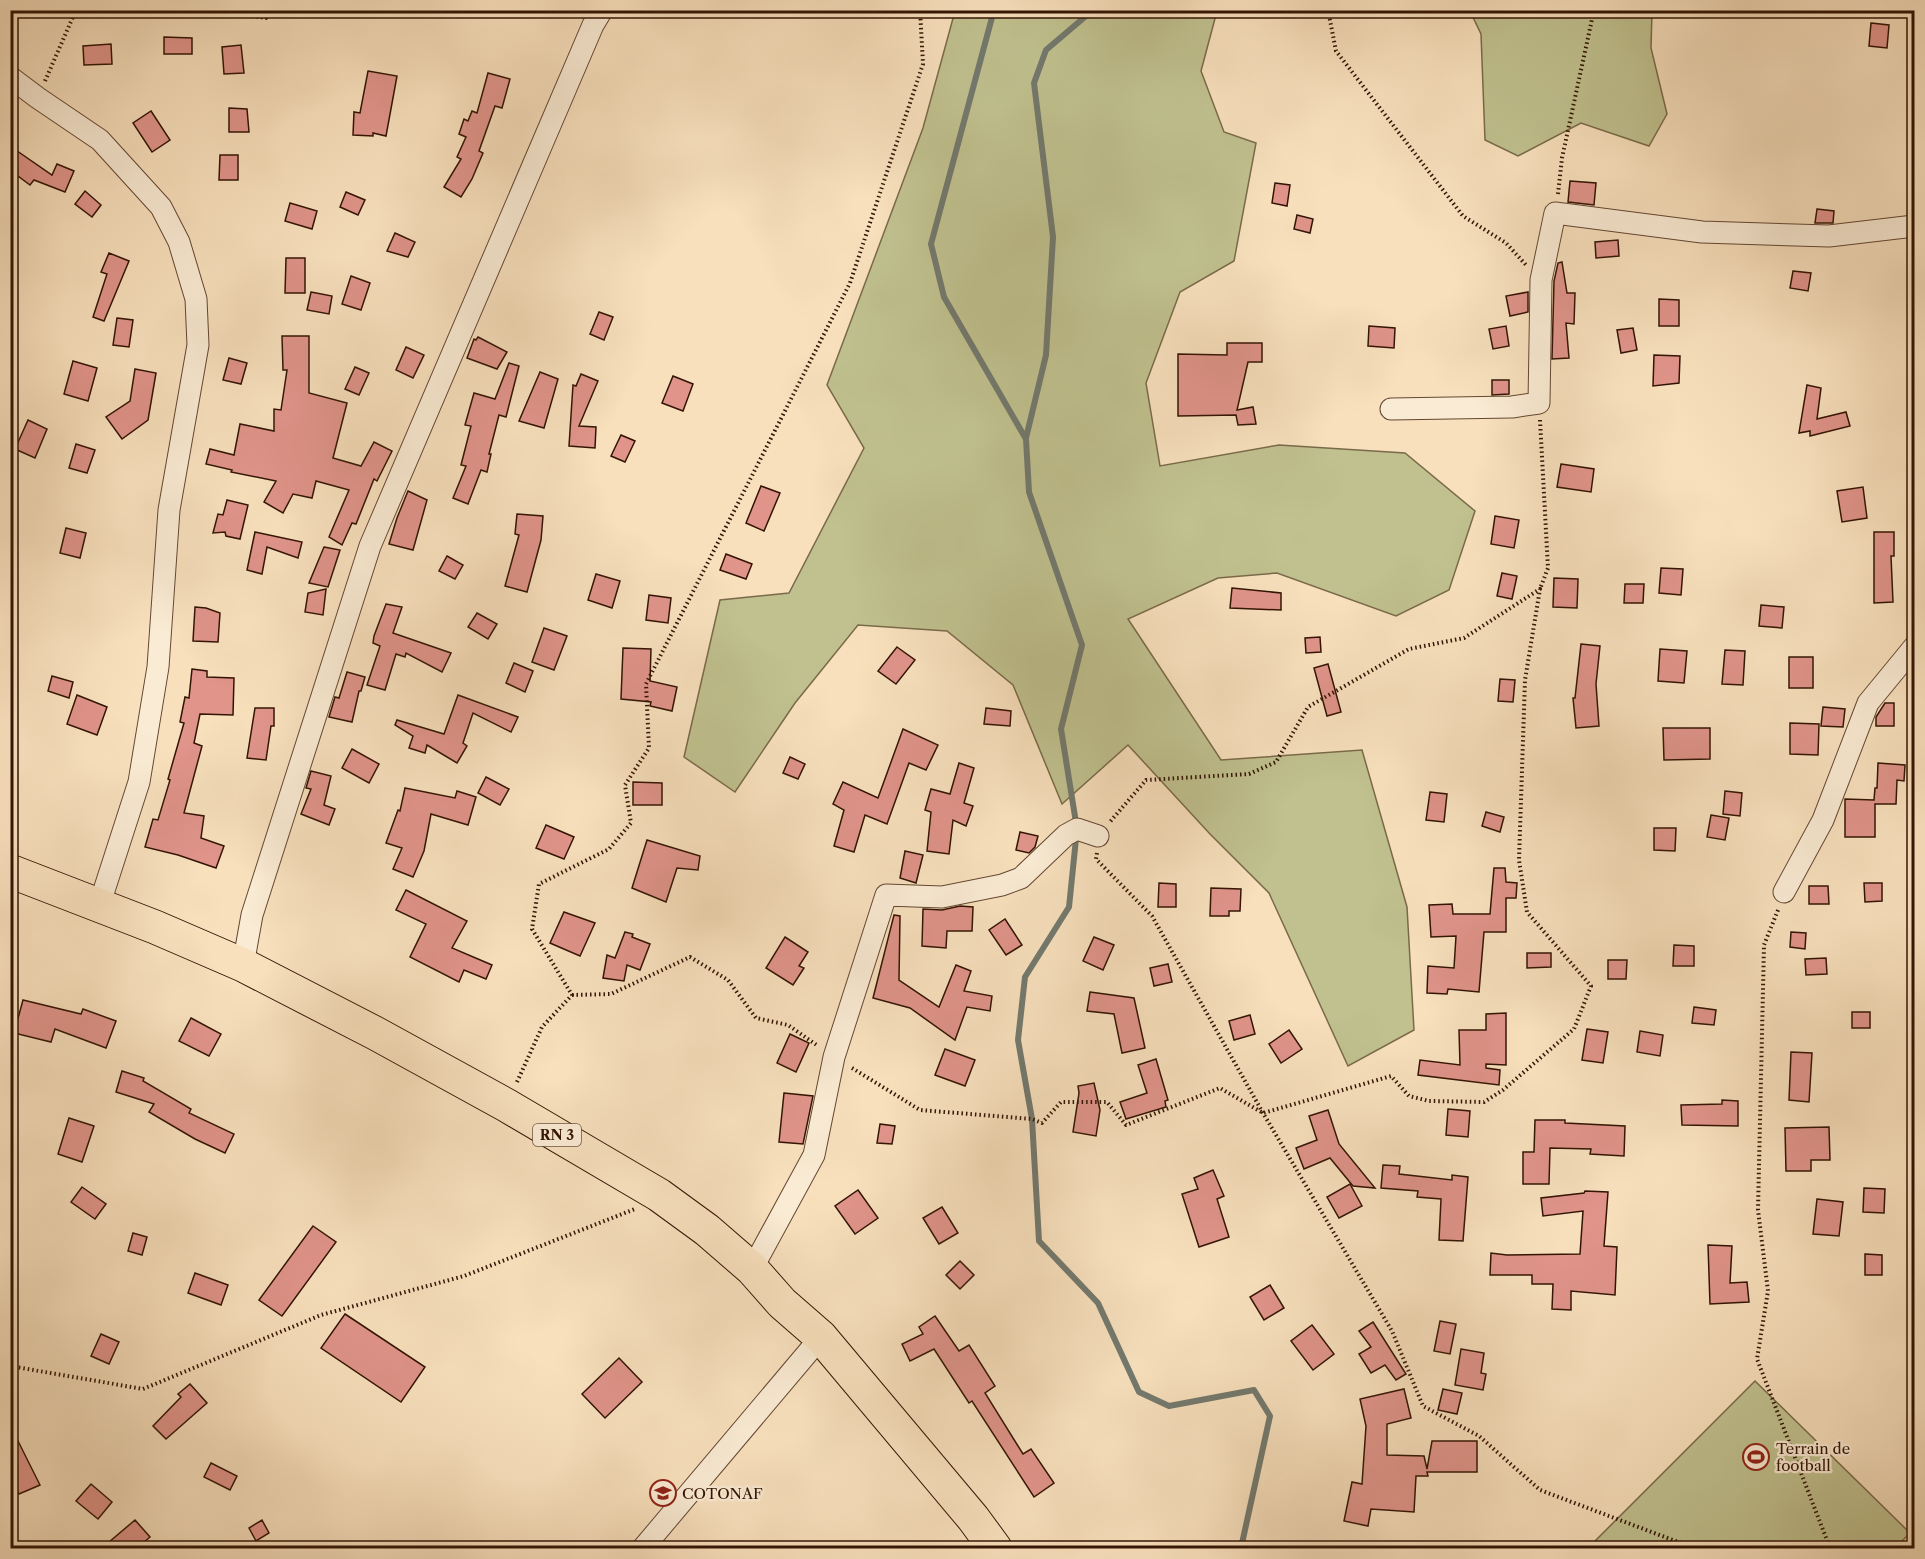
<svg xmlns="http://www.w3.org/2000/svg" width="1925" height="1559" font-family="'Libre Caslon Text',serif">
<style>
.green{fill:#c0c18f;stroke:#7a6a4a;stroke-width:1.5}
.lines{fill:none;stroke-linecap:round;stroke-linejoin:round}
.stream{stroke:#73796e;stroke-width:6}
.building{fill:#e0948a;stroke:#331404;stroke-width:1.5}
.street-casing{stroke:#644732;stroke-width:23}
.primary-casing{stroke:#331404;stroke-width:35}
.path{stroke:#331404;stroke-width:4;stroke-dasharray:1.5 3;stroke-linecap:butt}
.street{stroke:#faebd4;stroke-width:21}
.primary{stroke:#f8e0bd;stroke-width:33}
.labels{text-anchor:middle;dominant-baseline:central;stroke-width:4.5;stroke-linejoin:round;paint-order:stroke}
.shield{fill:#faebd4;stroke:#6f5442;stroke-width:1.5}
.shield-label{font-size:14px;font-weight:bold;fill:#331404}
.poi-label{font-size:15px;fill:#331404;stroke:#faebd4;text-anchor:start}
</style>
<rect width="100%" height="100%" fill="#f8e0bd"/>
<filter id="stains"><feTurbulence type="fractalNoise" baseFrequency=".00333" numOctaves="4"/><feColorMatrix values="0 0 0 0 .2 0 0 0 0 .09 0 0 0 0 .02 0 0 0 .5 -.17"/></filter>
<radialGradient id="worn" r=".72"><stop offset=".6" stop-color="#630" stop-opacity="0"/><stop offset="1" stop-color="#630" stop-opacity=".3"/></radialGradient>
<g class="green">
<polygon points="955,11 1217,11 1201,71 1224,132 1256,143 1234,261 1180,292 1146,383 1160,466 1279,445 1405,453 1475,511 1449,590 1396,616 1277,573 1218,578 1128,619 1221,760 1362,750 1407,907 1414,1030 1348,1066 1269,893 1210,834 1128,745 1062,804 1013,685 947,631 858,625 795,703 735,792 684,757 720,600 789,593 864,448 827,385 923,128"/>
<polygon points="1470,11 1652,11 1651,48 1667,114 1649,146 1581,123 1518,156 1485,140 1481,34"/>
<polygon points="1755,1381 1910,1533 1895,1548 1588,1548"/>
</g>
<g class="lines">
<g class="stream">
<polyline points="994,10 931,244 944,297 1026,439 1029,492 1082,645 1061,729 1077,829 1069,907 1025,977 1018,1040 1032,1119 1039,1241 1098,1303 1139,1392 1169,1406 1254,1390 1270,1416 1241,1548"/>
<polyline points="1026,438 1046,355 1053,237 1034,83 1046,50 1093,10"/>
</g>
</g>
<g class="building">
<polygon points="1871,23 1889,25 1887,48 1869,46"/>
<polygon points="164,37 192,38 192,54 164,54"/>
<polygon points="111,44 112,64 84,65 83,46"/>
<polygon points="241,45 244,73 224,74 222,47"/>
<polygon points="368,71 397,76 386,136 373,133 373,136 353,135 354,112 360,113"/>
<polygon points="488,73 510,79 502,108 495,106 479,151 483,153 472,179 461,197 444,187 461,159 457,157 466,137 459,134 464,119 468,121 472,111 477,113"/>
<polygon points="229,108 247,109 249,132 229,132"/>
<polygon points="151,111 170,140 152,152 133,123"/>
<polygon points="10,146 52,175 57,164 74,171 65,192 34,180 30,185 10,170"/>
<polygon points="220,155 238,155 238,180 219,180"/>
<polygon points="1570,181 1596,183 1594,205 1568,202"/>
<polygon points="1275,183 1290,185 1287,206 1272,203"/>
<polygon points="85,191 101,205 92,217 75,204"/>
<polygon points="346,192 365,200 358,215 340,207"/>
<polygon points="290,203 317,211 312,229 285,221"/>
<polygon points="1817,209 1834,211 1833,223 1815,223"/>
<polygon points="1297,215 1313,219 1310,233 1294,229"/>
<polygon points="395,233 415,242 408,257 387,251"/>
<polygon points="1618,240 1619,256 1596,258 1595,242"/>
<polygon points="109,253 129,261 104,321 93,317 107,274 101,272"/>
<polygon points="286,258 305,258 305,293 285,293"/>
<polygon points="1562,262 1567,293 1575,293 1574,324 1566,323 1569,358 1552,359 1554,281 1558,263"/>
<polygon points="1793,271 1811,273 1808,291 1790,288"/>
<polygon points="351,276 370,283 361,310 342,304"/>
<polygon points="311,292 332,296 329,314 307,310"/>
<polygon points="1528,292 1528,312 1510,316 1506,296"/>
<polygon points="1659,299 1679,300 1679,326 1659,326"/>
<polygon points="599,312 613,317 604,340 590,334"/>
<polygon points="117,318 133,320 129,347 113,345"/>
<polygon points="1369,326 1395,328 1394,348 1368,346"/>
<polygon points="1506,326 1509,346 1493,349 1489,329"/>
<polygon points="1633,328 1637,350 1621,353 1617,330"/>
<polygon points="282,336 309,336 309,393 347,403 333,458 361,466 374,442 392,451 377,481 374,479 356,524 352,523 342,545 329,537 349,490 316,481 312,498 293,494 283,513 264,502 276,481 231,472 232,470 206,464 210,449 234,455 240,424 274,431 274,409 281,410 287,370 283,370"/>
<polygon points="478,337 507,352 497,369 467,358 474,339 476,340"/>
<polygon points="1227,343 1262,343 1262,362 1248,362 1237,410 1253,407 1256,424 1238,425 1236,415 1178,416 1178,354 1227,355"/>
<polygon points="406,347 424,355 413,378 396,370"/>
<polygon points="1654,355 1680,356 1679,383 1653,386"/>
<polygon points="229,358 247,363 241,384 223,380"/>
<polygon points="73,361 97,368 88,401 64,394"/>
<polygon points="509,363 519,366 506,417 499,415 489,454 491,454 487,472 481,470 468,504 453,498 466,466 461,465 471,426 465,425 474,393 495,399"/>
<polygon points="355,367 369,373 359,395 345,389"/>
<polygon points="135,369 156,373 148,420 122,439 106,417 130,401"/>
<polygon points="540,372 558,379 544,428 519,421"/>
<polygon points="581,374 598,381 579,426 596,427 595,448 569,446 573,385 576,386"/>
<polygon points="673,376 693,384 683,411 662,403"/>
<polygon points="1492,380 1509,380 1509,394 1492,395"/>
<polygon points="1807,385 1821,388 1817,419 1846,412 1850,426 1810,436 1810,431 1799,433"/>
<polygon points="28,420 47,429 35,458 15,449"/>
<polygon points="621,435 635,441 625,462 611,456"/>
<polygon points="76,444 95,450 87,473 69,468"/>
<polygon points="1561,464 1594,469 1591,492 1557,487"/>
<polygon points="761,486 780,493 764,531 746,523"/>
<polygon points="1863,487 1867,518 1842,522 1837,491"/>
<polygon points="408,491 427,500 413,550 389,544 397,518"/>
<polygon points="227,500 248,505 240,539 226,536 225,532 213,533 218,514 223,515"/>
<polygon points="517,514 543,516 541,540 527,592 505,586 519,535 515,534"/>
<polygon points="1495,516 1519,520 1514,548 1491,544"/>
<polygon points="66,528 86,533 80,558 60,553"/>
<polygon points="255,532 302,542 298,558 267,547 262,574 247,570"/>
<polygon points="1874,532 1894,532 1894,556 1891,556 1893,602 1874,603"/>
<polygon points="324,547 340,550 328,587 309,583"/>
<polygon points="726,554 752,564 746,579 720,570"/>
<polygon points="447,556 463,565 455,579 439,571"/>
<polygon points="1661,568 1683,569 1681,595 1659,593"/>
<polygon points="1502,573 1517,576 1512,599 1497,596"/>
<polygon points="596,574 620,581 612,608 588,600"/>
<polygon points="1554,578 1578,579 1577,608 1553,607"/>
<polygon points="1625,584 1644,584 1643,603 1624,603"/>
<polygon points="1232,588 1281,593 1281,610 1230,608"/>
<polygon points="326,589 323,615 305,612 308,593"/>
<polygon points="649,595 671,598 668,623 646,620"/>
<polygon points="386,604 402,607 393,633 451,653 442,672 406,653 405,657 396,654 385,690 367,685 380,646 373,643 374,636"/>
<polygon points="1761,605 1784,607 1782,628 1759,626"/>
<polygon points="195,607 206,608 220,613 218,642 193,641"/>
<polygon points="477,613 497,624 488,639 468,627"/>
<polygon points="544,628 567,636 554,670 532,662"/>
<polygon points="1320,637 1321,652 1306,653 1305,638"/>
<polygon points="1581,644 1600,646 1596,684 1599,726 1576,728 1573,698 1575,698"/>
<polygon points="897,647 915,660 896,684 878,671"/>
<polygon points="623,648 651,649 650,681 677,687 672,711 650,706 651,702 621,699"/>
<polygon points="1660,649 1687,651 1684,683 1658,681"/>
<polygon points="1725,650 1745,651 1743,685 1722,684"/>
<rect x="1789" y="657" width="24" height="31"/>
<polygon points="514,663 533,671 525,692 506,683"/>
<polygon points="1328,664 1341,712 1327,716 1314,668"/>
<polygon points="192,669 207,671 207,677 234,678 233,715 200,714 194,743 202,746 184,813 204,816 201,838 224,846 216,868 178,855 145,847 153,819 158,820 170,780 168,779 184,723 180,722 185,697 189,698"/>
<polygon points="347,672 365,677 361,691 359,691 352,722 329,717 335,697 339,698"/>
<polygon points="52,676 73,682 69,698 48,691"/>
<polygon points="1500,679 1515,680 1513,702 1498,701"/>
<polygon points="77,695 107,707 97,735 67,724"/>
<polygon points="458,695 518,717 511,732 473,713 463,743 467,746 457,763 427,745 425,753 409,748 413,736 395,725 397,720 444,734"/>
<polygon points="1885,703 1894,703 1894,726 1876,726 1876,717"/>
<polygon points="1823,707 1845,709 1843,727 1821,726"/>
<polygon points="255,708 274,708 274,726 271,726 266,760 247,758"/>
<polygon points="986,708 1011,711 1010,726 984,724"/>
<polygon points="1790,723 1819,724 1818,755 1790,754"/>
<polygon points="1663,728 1710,728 1710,759 1664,760"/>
<polygon points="903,729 938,745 926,770 909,763 887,824 865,815 854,852 834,846 844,810 833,804 843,782 878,798"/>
<polygon points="352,749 379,764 369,783 342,768"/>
<polygon points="790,757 805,764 798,779 783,773"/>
<polygon points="959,763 974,768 964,803 973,806 966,826 953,820 949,854 927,851 931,812 925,810 931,789 950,794"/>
<polygon points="1878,763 1905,765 1904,781 1897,780 1896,804 1875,804 1875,837 1845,837 1845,799 1874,800 1875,788 1877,788"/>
<polygon points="311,771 331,776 324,805 335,809 329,825 301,814 311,789 306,788"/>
<polygon points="486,777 509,789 500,805 478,793"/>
<polygon points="633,782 662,783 662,805 633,805"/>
<polygon points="405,788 455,798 457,791 476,797 468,825 431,814 424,851 413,877 393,869 402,848 386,843 398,810 400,811"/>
<polygon points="1725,791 1742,793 1740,816 1723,814"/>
<polygon points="1430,792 1447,794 1444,822 1426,820"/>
<polygon points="1486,812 1504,817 1500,832 1482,826"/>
<polygon points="1711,815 1729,818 1725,840 1707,837"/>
<polygon points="546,825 574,837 564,859 536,848"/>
<polygon points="1654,828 1676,828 1675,851 1654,850"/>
<polygon points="1020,832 1038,836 1035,847 1029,853 1016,850"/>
<polygon points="647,840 700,856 698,870 677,868 666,902 632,888"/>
<polygon points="905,851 923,855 916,883 900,878"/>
<polygon points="1494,868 1505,868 1506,882 1517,883 1516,898 1506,898 1506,932 1484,932 1479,992 1448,989 1447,994 1427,993 1428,966 1454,968 1456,936 1431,937 1429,905 1452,904 1453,914 1490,914"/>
<polygon points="1159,883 1176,884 1176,907 1158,907"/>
<polygon points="1864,883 1882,883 1882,901 1865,902"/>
<polygon points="1809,886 1828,886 1829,904 1809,904"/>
<polygon points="1211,888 1241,889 1240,911 1229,911 1229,916 1210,916"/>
<polygon points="406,890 467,921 452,948 492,965 486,979 464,970 459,982 410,957 426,924 396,910"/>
<polygon points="960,906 973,907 972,931 947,931 946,948 922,946 923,909 942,910"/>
<polygon points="564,912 595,923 580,956 550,943"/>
<polygon points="894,915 900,916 899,980 939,1007 956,965 971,971 964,991 992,996 990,1011 967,1007 955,1040 910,1008 873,998"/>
<polygon points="1005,919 1022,945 1006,955 989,930"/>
<polygon points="625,932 633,934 632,937 650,944 640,970 627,965 624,981 603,978 607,955 615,958"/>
<polygon points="1791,932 1806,933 1805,949 1790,947"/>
<polygon points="785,937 808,952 799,966 804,968 793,985 766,968"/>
<polygon points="1094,937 1114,945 1103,970 1083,961"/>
<polygon points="1674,945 1694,946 1694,966 1673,966"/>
<polygon points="1527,953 1551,953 1551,967 1527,968"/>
<polygon points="1826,958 1827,974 1806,975 1805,959"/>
<polygon points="1608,960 1627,960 1626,979 1608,979"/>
<polygon points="1168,964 1172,982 1154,986 1150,968"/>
<polygon points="1090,992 1134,998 1145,1048 1122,1053 1114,1014 1087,1011"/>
<polygon points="23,1000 81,1014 83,1009 116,1021 106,1048 55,1029 51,1042 14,1033"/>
<polygon points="1694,1007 1716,1010 1714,1025 1692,1023"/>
<rect x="1852" y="1012" width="18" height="16"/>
<polygon points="1506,1013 1506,1065 1486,1064 1486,1068 1500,1070 1499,1085 1418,1075 1420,1060 1460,1065 1459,1030 1486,1030 1486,1014"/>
<polygon points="1250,1015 1255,1034 1234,1040 1229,1021"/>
<polygon points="191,1018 221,1034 209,1056 179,1041"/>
<polygon points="1587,1029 1608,1032 1603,1063 1582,1060"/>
<polygon points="1289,1030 1302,1049 1281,1063 1269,1044"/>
<polygon points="1640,1031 1663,1035 1660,1056 1637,1052"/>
<polygon points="790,1034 809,1043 796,1072 777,1063"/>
<polygon points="945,1049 975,1060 965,1086 935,1075"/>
<polygon points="1791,1052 1812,1053 1809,1102 1789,1100"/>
<polygon points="1156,1059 1168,1100 1165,1101 1166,1107 1126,1119 1120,1102 1147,1093 1138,1065"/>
<polygon points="122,1071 144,1078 143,1081 191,1109 189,1113 234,1134 225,1153 195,1139 149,1112 154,1104 116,1092"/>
<polygon points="1094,1083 1100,1110 1096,1136 1073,1132 1079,1093 1078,1086"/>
<polygon points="784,1093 813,1096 803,1144 779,1142"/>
<polygon points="1722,1100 1738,1101 1738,1126 1682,1125 1681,1105 1722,1104"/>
<polygon points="1448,1109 1470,1111 1468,1137 1446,1135"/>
<polygon points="1328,1110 1339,1144 1375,1188 1353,1186 1330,1158 1304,1169 1296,1148 1317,1140 1309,1116"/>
<polygon points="69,1118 94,1126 82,1162 58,1154"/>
<polygon points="1535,1120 1565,1120 1565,1123 1625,1126 1624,1156 1590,1154 1591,1149 1550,1148 1549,1184 1523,1184 1523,1152 1534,1152"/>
<polygon points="880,1124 895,1126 892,1144 877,1143"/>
<polygon points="1829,1127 1830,1160 1811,1160 1811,1171 1786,1171 1785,1128"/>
<polygon points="1383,1165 1400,1166 1399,1174 1452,1180 1452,1175 1468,1177 1463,1241 1439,1240 1441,1199 1417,1197 1418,1191 1381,1188"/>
<polygon points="1213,1170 1224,1196 1217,1199 1229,1237 1199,1247 1182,1194 1198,1189 1194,1178"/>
<polygon points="1350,1184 1362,1206 1339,1218 1327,1197"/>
<polygon points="82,1187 106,1204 95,1219 71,1202"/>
<polygon points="1864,1188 1885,1189 1884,1213 1863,1212"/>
<polygon points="858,1190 878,1218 855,1234 835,1206"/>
<polygon points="1585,1191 1608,1192 1604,1246 1617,1247 1615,1295 1571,1291 1571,1310 1552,1309 1553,1284 1532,1284 1532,1275 1490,1275 1491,1253 1507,1255 1580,1254 1583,1211 1543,1216 1541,1198 1584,1193"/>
<polygon points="1817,1199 1843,1202 1839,1236 1813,1234"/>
<polygon points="942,1207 958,1233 939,1244 923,1218"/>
<polygon points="313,1226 336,1242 282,1316 259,1300"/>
<polygon points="133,1233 147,1237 142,1255 128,1251"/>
<polygon points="1708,1245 1732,1246 1730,1283 1747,1282 1749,1302 1710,1304"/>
<polygon points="1865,1254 1882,1255 1882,1275 1865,1275"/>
<polygon points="960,1261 974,1275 960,1289 946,1275"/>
<polygon points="195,1273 228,1285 221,1305 188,1293"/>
<polygon points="1270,1285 1284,1308 1264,1320 1250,1297"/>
<polygon points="345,1314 425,1367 401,1402 321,1348"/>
<polygon points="935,1316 959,1351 969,1345 995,1386 985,1393 1023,1454 1031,1449 1054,1483 1034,1497 972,1401 969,1403 934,1349 910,1361 902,1344 923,1334 919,1327"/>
<polygon points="1440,1321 1456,1324 1450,1354 1434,1351"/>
<polygon points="1373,1322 1406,1374 1396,1380 1385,1365 1371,1373 1359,1354 1371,1347 1359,1331"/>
<polygon points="1312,1325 1334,1354 1313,1370 1291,1341"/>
<polygon points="101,1334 119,1342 109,1364 91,1356"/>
<polygon points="1461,1349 1484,1353 1481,1373 1486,1374 1483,1390 1455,1385"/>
<polygon points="619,1358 642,1382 605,1418 582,1394"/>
<polygon points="190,1384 207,1403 166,1439 153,1426 181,1397 178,1394"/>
<polygon points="1404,1389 1411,1418 1387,1424 1387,1455 1424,1456 1427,1469 1432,1441 1477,1441 1477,1472 1427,1472 1428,1476 1416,1476 1414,1512 1371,1509 1368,1526 1344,1521 1352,1482 1362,1484 1366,1426 1360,1399"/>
<polygon points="1443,1389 1462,1393 1457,1414 1438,1410"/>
<polygon points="10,1425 40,1485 19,1494 10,1477"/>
<polygon points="211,1463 237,1476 230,1490 204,1477"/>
<polygon points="91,1484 112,1502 98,1519 76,1501"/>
<polygon points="135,1520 150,1537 137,1548 102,1548"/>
<polygon points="262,1520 269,1533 256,1541 249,1528"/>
</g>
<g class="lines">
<defs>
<g id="street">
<polyline points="10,77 38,98 100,140 161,207 179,242 196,299 198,345 169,510 158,667 139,782 99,906"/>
<polyline points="1391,409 1512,407 1539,403 1541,280 1555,213 1702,232 1829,236 1914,226"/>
<polyline points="1784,892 1823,820 1868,703 1914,647"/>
<polyline points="243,965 252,915 370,546 593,25 602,10"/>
<polyline points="752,1269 814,1155 834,1057 886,895 942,897 1002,885 1021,878 1066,835 1077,829 1098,836"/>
<polyline points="643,1548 821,1337"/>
</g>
<polyline id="primary" points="10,871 155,927 243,965 375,1033 506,1105 659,1195 707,1230 752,1269 782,1303 821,1337 973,1518 995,1548"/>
</defs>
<use href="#street" class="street-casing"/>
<use href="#primary" class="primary-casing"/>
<g class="path">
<polyline points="203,10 266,18 267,10"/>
<polyline points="1328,10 1336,51 1463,216 1506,243 1526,265"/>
<polyline points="45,81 76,10"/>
<polyline points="1558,194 1562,158 1594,10"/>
<polyline points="1540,420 1548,568 1540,589"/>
<polyline points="1097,853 1096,859 1152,916 1263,1113 1392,1331 1423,1406 1479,1436 1540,1490 1694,1548"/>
<polyline points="1778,910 1764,945 1758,1210 1768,1291 1757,1359 1830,1548"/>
<polyline points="572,995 611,994 690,957 728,980 756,1018 788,1025 818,1046"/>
<polyline points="852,1068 920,1110 1032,1119 1042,1123 1061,1102 1107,1102 1126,1125 1220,1088 1263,1113 1391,1076 1409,1096 1429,1101 1484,1102 1503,1090 1574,1029 1591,986 1527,912 1519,860 1525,680 1540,589 1464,638 1409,649 1308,707 1276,762 1249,774 1146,780 1109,823"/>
<polyline points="517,1082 542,1027 572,995 532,929 539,884 609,849 631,823 625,785 649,748 646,684 850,283 923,64 920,10"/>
<polyline points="10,1366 143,1389 321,1315 464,1276 635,1209"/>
</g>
<use href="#street" class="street"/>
<use href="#primary" class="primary"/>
</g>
<defs>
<symbol id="stadium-ring" viewBox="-11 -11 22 22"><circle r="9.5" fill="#faebd4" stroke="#8f2418" stroke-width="1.5"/><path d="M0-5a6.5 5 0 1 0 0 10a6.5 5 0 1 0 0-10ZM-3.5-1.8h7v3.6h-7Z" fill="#8f2418"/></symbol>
<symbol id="school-ring" viewBox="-11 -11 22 22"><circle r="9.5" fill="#faebd4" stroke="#8f2418" stroke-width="1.5"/><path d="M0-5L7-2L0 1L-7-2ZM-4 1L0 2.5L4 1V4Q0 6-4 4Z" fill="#8f2418"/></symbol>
</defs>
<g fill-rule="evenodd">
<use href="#stadium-ring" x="1741" y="1442" width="30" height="30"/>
<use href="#school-ring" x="648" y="1478" width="30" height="30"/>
</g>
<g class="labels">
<rect class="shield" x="533" y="1124" width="48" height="22" rx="4.5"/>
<g class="shield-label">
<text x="557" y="1135">RN 3</text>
</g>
<g class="poi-label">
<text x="1776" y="1448">Terrain de<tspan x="1776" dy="17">football</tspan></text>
<text x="682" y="1493">COTONAF</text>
</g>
</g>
<rect width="1925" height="1559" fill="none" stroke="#f8e0bd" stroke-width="36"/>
<rect x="12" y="12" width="1901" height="1535" fill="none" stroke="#331404" stroke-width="3"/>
<rect x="18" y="18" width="1889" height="1523" fill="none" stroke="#331404" stroke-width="1.5"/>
<rect width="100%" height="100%" filter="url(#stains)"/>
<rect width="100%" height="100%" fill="url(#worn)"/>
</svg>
